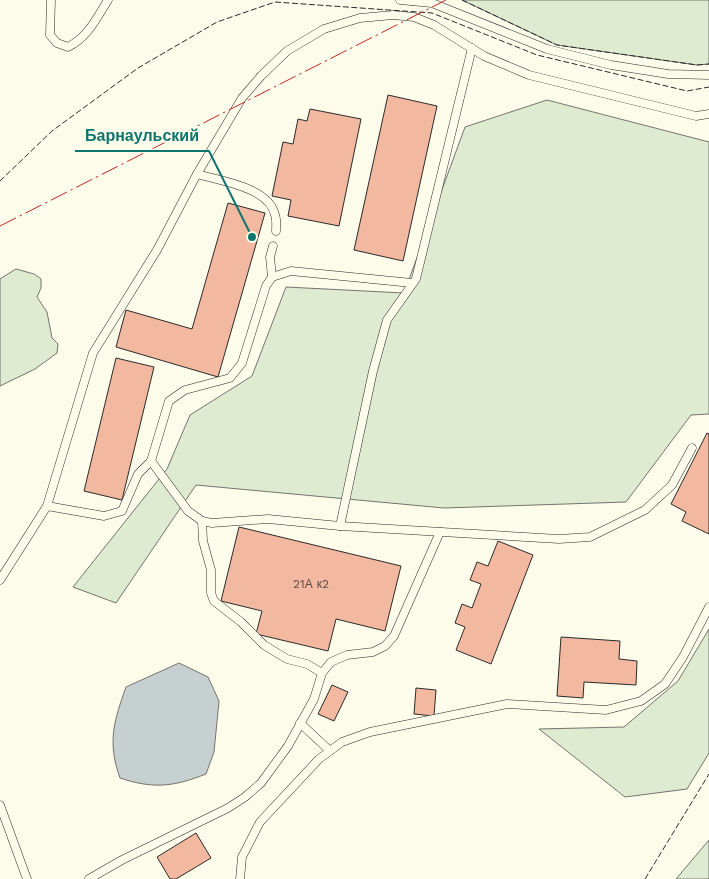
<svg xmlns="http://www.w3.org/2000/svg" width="709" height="879" font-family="'Work Sans',sans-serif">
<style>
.green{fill:#deebd1;stroke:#74746e}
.water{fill:#c7d0d0;stroke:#74746e}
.building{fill:#f2b8a0;stroke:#2b2b2b}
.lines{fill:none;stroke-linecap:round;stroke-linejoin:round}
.lane-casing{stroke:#2b2b2b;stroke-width:9}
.lane{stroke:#fdfbea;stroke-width:8}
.fence{stroke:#2b2b2b;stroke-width:1;stroke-dasharray:6 2.5;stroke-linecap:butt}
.power{stroke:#c62828;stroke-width:1;stroke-dasharray:18 4 2.5 4;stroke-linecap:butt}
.labels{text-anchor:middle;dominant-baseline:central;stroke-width:4;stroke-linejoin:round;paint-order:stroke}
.number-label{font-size:12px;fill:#5d4e48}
.leader{fill:none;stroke:#0f766e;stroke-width:2}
.callout-dot{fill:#0f766e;stroke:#fdfbea;stroke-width:2}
.callout-label{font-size:16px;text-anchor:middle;font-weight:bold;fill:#0f766e;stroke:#fdfbea;stroke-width:4;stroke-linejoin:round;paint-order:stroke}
</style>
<rect width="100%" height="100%" fill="#fdfbea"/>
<g class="green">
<polygon points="462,0 709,0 709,64 697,65 557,45"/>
<polygon points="547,100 709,142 709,414 691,415 626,502 444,508 196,485 116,603 73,587 167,469 190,415 252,376 286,287 404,293 465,127"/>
<polygon points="16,269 34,274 41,279 41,288 37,297 47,312 52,338 58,344 57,353 35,369 0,386 0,279"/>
<polygon points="709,629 709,753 687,789 625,797 539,729 624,727 678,681"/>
<polygon points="709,840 709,879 676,879"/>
</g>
<path class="water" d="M179 663 208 677 219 701 214 752 206 774C173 787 153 789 120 778 107 742 114 721 126 687Z"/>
<g class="building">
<polygon points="388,95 437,106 403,261 354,250"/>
<polygon points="310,109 361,119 339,226 288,216 291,200 272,196 283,142 293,144 298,119 307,121"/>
<polygon points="228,203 265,213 218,377 116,347 126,310 192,329"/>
<polygon points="116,358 154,367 122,500 84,491"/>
<polygon points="707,433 709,434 709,534 682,521 686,512 671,504"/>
<polygon points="239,527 401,566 385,631 336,619 328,651 256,634 262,611 221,601"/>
<polygon points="498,541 533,555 491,664 456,650 465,627 455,623 462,604 472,608 481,584 470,580 477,562 488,566"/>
<polygon points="561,637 620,641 619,659 637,661 636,685 584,682 583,698 557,696"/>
<polygon points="332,685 348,692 334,721 318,714"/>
<polygon points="416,688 436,690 434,716 414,714"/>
<polygon points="196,833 211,858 176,879 170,879 157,857"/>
</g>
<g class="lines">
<defs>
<g id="lane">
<path d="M51 0 50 35 57 43 68 47C88 37 96 19 108 0"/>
<polyline points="400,0 432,3 547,49 611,65 668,74 709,75"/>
<path d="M197 174C220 181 269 187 275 215 277 220 276 226 276 231"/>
<polyline points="272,277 270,257 273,246"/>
<polyline points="412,283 291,271 272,277 266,286 242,363 230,378 185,390 169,401 151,461 188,511 202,521 212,523 268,519 340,526 559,539 590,537 645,510 672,485 692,448"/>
<polyline points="47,506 104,516 122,511 138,474 151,461"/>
<polyline points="202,521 203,541 211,570 211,593 214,601 241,622 264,645 287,659 307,664 322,673"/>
<polyline points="340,526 373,371 387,320 416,279 472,48"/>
<polyline points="0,580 47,506 93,353 157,250 197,174 242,98 261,76 287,51 324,29 360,18 393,15 414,17 434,25 484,56 529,75 696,116 709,114"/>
<polyline points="300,723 330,751"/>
<polyline points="0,805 27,879"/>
<polyline points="89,879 122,860 228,808 245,797 261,783 288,746 314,699 322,673 331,662 347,655 373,652 385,646 394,636 440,532"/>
<polyline points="240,879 242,857 260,822 319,759 342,742 370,732 507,704 606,710 641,701 665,684 683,657 709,607"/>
</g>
</defs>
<use href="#lane" class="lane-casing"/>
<use href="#lane" class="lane"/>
<g class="fence">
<polyline points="462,0 557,45 697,65 709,64"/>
<polyline points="0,181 52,131 138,68 217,22 275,2 432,13 537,55 687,91 709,87"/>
<polyline points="645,879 709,774"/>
</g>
<polyline class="power" points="0,226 446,0"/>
</g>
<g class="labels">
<g class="number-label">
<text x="311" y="584">21А к2</text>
</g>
</g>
<path class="leader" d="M252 237L209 151H75"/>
<circle class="callout-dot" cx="252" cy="237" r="5"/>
<g class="callout-label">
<text x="142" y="141">Барнаульский</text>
</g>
</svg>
